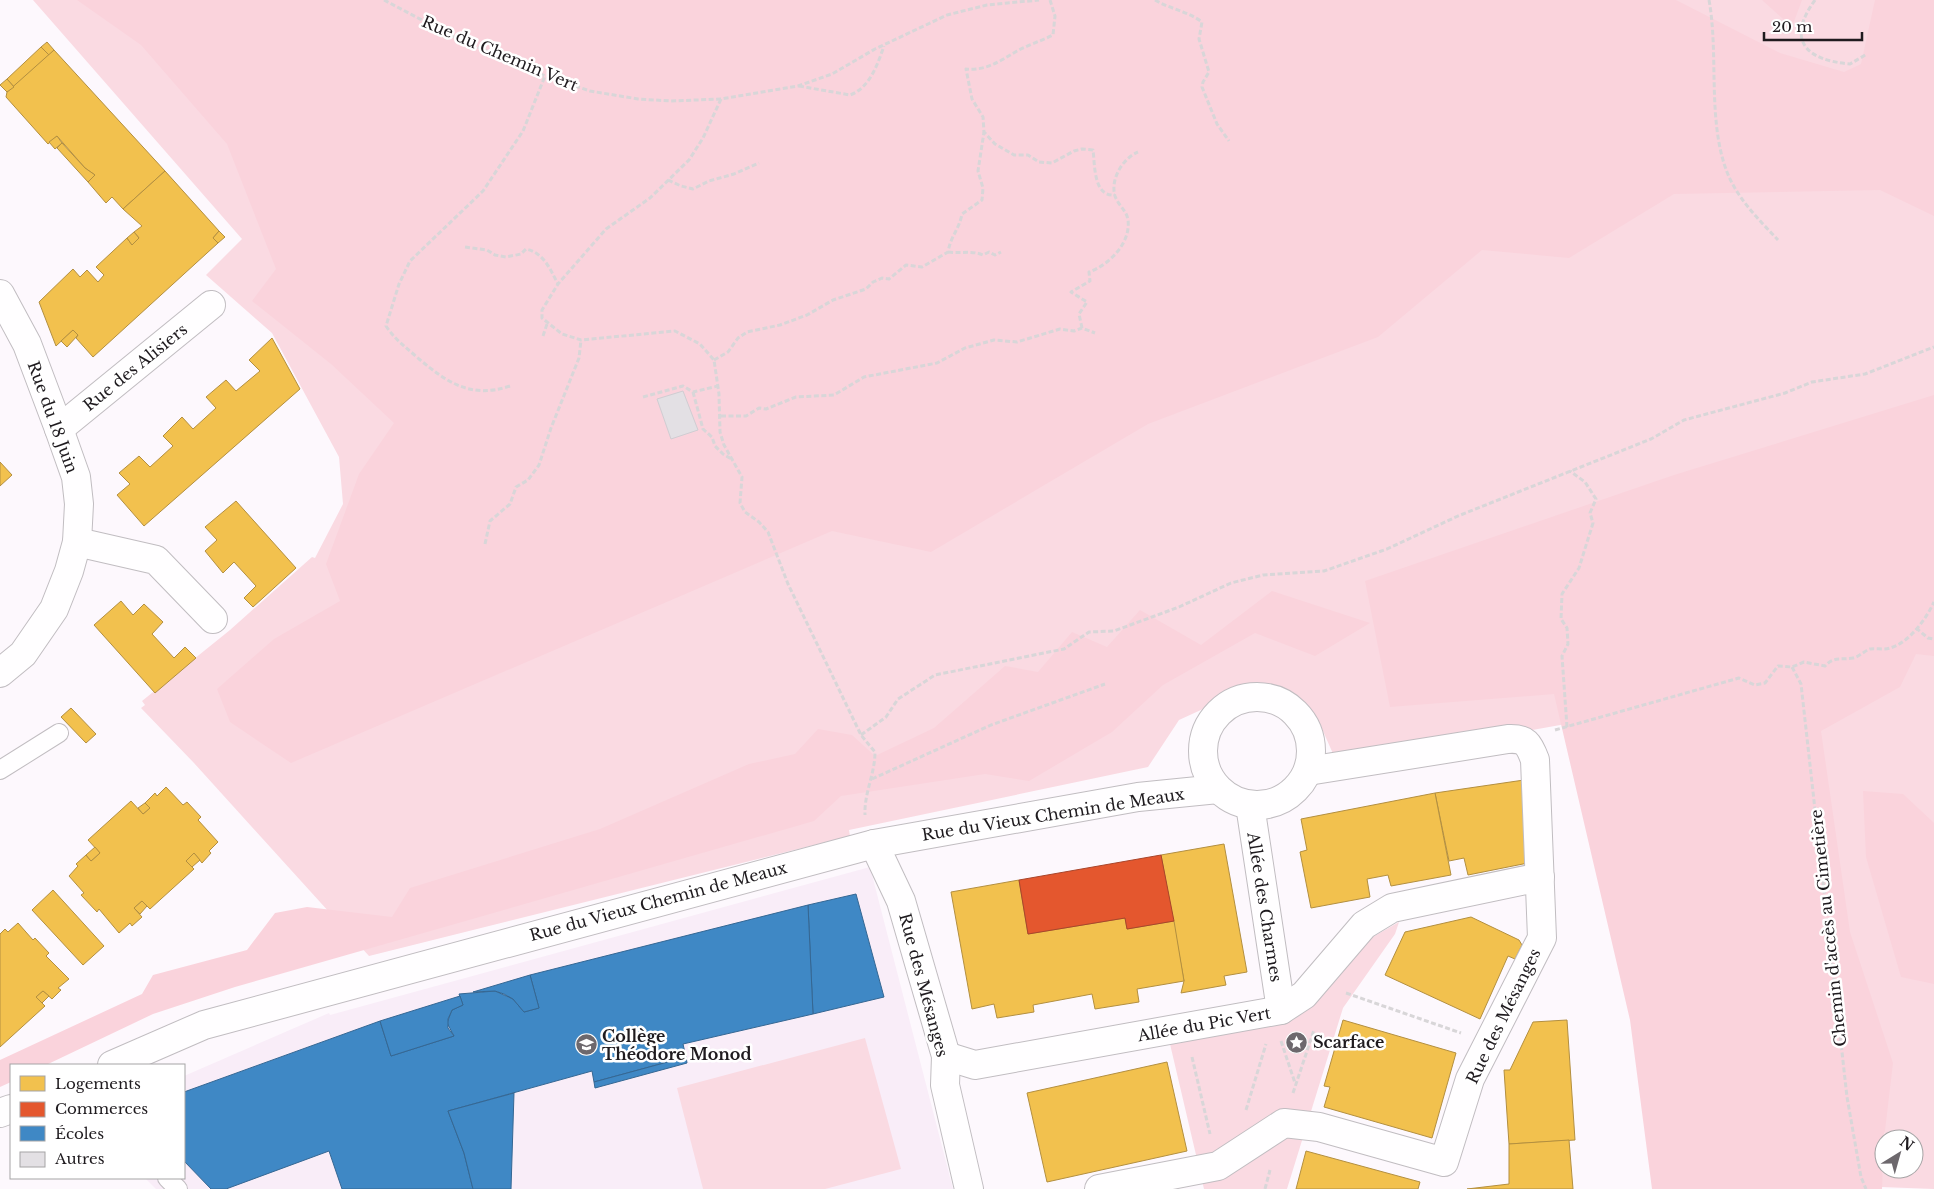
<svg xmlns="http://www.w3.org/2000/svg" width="1934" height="1189" font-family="'Libre Baskerville',serif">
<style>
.built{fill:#f9edf8}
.green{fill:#fadae2}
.forest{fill:#fad3dc}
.homes{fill:#f2c14e;stroke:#b38f40}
.shops{fill:#e4572e;stroke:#a9452a}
.schools{fill:#3f88c5;stroke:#356793}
.building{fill:#e3e0e4;stroke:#d0cdd2}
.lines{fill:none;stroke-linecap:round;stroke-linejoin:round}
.lane-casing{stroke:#c1bdc1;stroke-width:20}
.street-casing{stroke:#c1bdc1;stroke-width:30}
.path{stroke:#d8d6d8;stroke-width:3;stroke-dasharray:5 2.5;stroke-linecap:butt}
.lane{stroke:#fffeff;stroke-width:18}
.street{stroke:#fffeff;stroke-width:28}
.labels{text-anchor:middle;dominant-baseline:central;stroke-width:5;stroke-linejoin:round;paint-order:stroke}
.street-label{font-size:16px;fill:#1f1b1f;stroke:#fff}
.poi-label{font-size:16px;font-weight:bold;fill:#1f1b1f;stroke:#fff;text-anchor:start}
</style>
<rect width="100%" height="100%" fill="#fdf8fd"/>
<polygon class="built" points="870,867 953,1189 156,1189 145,1178 184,1178 184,1076 329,1013 330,1015"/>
<g class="green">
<polygon points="33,0 1934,0 1934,1189 1881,1187 1884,1154 1884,1169 1914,1169 1914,1139 1886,1139 1791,699 1677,704 1338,765 1319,722 1238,693 1179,720 1148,767 849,830 850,836 369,956 194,763 141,708 145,705 142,701 230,630 312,557 315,558 343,504 339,457 272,333 206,275 242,239"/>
<polygon points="1399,922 1395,934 1343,1008 1287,1189 1204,1189 1170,1044 1288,1023 1309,1009 1371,938"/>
<polygon points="865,1038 901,1169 825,1189 703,1189 677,1088"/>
</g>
<g class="forest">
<polygon points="77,0 1676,0 1780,53 1844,72 1861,64 1875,0 1934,0 1934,216 1880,190 1674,194 1569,258 1482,250 1378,337 1148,424 931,552 832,531 291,763 230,722 217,689 274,639 340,601 326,564 359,474 394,423 331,364 252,301 276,269 227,144 141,45"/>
<polygon points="1762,0 1802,0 1792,27"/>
<polygon points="1934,395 1934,656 1916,654 1900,687 1821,731 1850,932 1893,1063 1884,1139 1882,1189 1652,1189 1630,1020 1554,694 1390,707 1365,581 1674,475"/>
<polygon points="1272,591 1370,623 1315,656 1255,633 1163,685 1112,732 1029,781 985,774 841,796 814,821 235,987 153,1014 46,1065 11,1065 11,1082 0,1087 0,1060 142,994 153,975 247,950 275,913 307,907 392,917 410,888 600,829 749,764 795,754 818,729 852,735 875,756 934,728 1005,666 1038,672 1072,632 1107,647 1140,610 1201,645"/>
<polygon points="1863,791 1903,794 1934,823 1934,984 1901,977 1866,857"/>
</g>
<g class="homes">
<polygon points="47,42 54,50 49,55 41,47"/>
<polygon points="41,47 49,55 14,87 7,79"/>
<polygon points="54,50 165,171 123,209 112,197 106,203 88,182 95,175 85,168 57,136 48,144 6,97 7,92"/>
<polygon points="7,79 14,87 7,92 0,85"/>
<polygon points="57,136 62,143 55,149 49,142"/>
<polygon points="62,143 85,168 95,175 88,182 57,148"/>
<polygon points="165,171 219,231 213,238 218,243 93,357 76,338 78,335 73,330 56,346 39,302 73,269 80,277 87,270 98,282 104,275 96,267 127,238 132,245 139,238 134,232 142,226 123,209"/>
<polygon points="219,231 225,237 218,243 213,238"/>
<polygon points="134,232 139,238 132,245 127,238"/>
<polygon points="73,330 78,335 67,347 61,341"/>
<polygon points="272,338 300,389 144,526 117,495 130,484 119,473 139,456 150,467 173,446 163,436 182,417 193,429 216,408 206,397 226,380 236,391 260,371 249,360"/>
<polygon points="0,462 12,475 0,486"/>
<polygon points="236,501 296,568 253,607 244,598 256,586 234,562 223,573 205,551 217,540 205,527"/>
<polygon points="121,601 133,615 144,604 163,622 152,634 174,658 185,647 196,658 155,693 94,625"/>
<polygon points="71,708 96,734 86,743 61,717"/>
<polygon points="1524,780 1528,863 1468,875 1464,858 1449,861 1435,793"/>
<polygon points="166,787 183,805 187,802 201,817 198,820 218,842 209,851 211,853 202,863 194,853 186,861 194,869 150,909 142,901 134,908 142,917 132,926 130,923 119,933 99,909 97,912 81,895 84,893 69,876 78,866 76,864 86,855 91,861 100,853 88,840 131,801 143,814 150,808 145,803 155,793 157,796"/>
<polygon points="1435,793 1451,875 1391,886 1388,875 1367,879 1370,897 1311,908 1300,852 1307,850 1301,819"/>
<polygon points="145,803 150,808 143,814 138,808"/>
<polygon points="1224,844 1247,972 1224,976 1226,985 1181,993 1184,981 1161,855"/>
<polygon points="95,847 100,853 91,861 86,855"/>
<polygon points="194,853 200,860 192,867 186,861"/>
<polygon points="1019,880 1028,934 1125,918 1127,929 1174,921 1184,981 1137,989 1139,1002 1095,1009 1092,994 1033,1005 1034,1012 997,1018 994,1004 972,1009 951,892"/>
<polygon points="53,890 104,946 83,965 32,910"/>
<polygon points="142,901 147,906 140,914 134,908"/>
<polygon points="1471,917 1519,940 1522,945 1515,959 1508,956 1480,1019 1385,975 1405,932"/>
<polygon points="18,923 33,940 35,938 49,953 46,956 69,979 58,988 61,990 52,999 43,991 36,997 45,1006 0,1047 0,934 5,929 8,932"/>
<polygon points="43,991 49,996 42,1003 36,997"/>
<polygon points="1343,1020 1456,1053 1432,1138 1324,1107 1330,1087 1324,1086"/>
<polygon points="1567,1020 1575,1140 1509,1144 1504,1070 1510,1070 1533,1022"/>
<polygon points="1167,1062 1187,1151 1047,1182 1027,1093"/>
<polygon points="1569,1140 1573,1189 1467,1189 1509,1184 1509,1144"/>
<polygon points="1306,1151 1420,1182 1418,1189 1296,1189"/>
</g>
<polygon class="shops" points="1161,855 1174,921 1127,929 1125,918 1028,934 1019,880"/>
<g class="schools">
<polygon points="856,894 884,997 813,1014 808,905"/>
<polygon points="808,905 813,1014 683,1044 686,1057 594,1082 592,1071 448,1111 464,1153 473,1189 342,1189 329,1151 226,1189 211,1189 184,1161 184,1092 380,1021 391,1056 454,1036 447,1023 452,1010 463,1005 459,994 495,991 513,999 524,1012 539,1008 530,975"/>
<polygon points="530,975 539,1008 524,1012 513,999 504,994 495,991 473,992"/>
<polygon points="460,996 463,1005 452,1010 448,1019 448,1028 454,1036 391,1056 380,1021"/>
<polygon points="686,1057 687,1063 595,1088 594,1082"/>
<polygon points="514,1093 511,1189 473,1189 464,1153 448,1111"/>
</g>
<polygon class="building" points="683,391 698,430 671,439 657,399"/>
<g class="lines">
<defs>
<g id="lane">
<polyline points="0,770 59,733"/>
<polyline points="167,1178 178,1189"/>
</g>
<g id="street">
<polyline points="0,294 27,344 59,429 76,477 79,504 77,542 69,571 54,609 23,654 0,673"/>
<polyline points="59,429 211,305"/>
<polyline points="77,542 156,560 213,619"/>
<circle cx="1257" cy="751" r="54"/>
<polyline points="1250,805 1281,1010"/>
<polyline points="874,844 901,901 946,1056 945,1085 969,1189"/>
<polyline points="946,1056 975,1065 1281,1010 1304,995 1364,925 1392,908 1540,877"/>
<polyline points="112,1065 204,1025 874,844 1138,797 1218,789"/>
<polyline points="0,1113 11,1109"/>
<path d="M1099 1189 1218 1166 1284 1123 1319 1127 1444 1162 1470 1079 1542 938 1535 760C1529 744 1526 738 1508 739L1308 771"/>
</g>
</defs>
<use href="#lane" class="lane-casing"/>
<use href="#street" class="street-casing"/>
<g class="path">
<polyline points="384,0 454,37 545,76 590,91 638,99 671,101 721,99 798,86 832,74 875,49 947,15 987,5 1039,0"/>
<path d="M1050 0 1055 16 1053 35C1041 41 1028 45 1017 51 1000 61 986 71 966 69L972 99 983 117 984 132 995 144 1014 155H1028L1039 162 1052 163 1074 151 1082 149 1093 150C1095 164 1093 197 1115 195"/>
<path d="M1155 0C1170 9 1187 11 1202 22L1199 39 1209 72 1203 82 1202 87 1217 124 1229 141"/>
<path d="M1709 0C1719 55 1707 120 1727 172 1737 198 1759 220 1778 240"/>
<path d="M1815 0C1786 40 1805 60 1850 64L1867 54"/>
<path d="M799 86 850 95C870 88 878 63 884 46"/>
<path d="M721 99 703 138 689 160 650 198 606 229 558 284 542 310V318L562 334 581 340 675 331 700 344 714 360 719 394 720 432 724 445 742 477 740 503 745 512 759 522 768 532 788 584 861 735 875 752C875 774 864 793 865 815"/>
<polyline points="668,180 681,186 693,189 709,181 734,174 759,163"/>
<path d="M465 247 487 250 495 255 506 257 521 254 526 249C544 253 550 269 558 284"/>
<path d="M948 252C961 254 971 250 983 255L989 252 995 255 1001 252"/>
<path d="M1082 328 1079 314 1087 302 1071 292 1090 281 1089 272C1109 265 1131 243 1128 220 1127 211 1118 205 1115 196 1110 179 1123 158 1138 152"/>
<polyline points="543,336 547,324"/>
<path d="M714 360 728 352 738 338 747 332 780 325 807 315 833 300 866 289 873 282 882 278 889 279 906 265 922 267 948 252C951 235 959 230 962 214L982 200 983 188 978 171 984 132"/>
<path d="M510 386C471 399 448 383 419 359 407 348 395 340 386 326L399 284 410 261 483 191 523 131 545 76"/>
<polyline points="693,392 703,429 712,437 715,446 723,454 733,460"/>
<polyline points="643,397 683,386 693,392 718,386"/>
<polyline points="721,416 746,416 759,408 766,409 796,397 834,395 864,377 937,363 965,348 994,340 1017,342 1060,329 1074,331 1082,328 1095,333"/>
<polyline points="485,544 490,521 510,504 516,487 528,480 539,465 551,428 579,358 581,340"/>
<polyline points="1916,628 1928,638 1934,639"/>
<polyline points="1792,667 1801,684 1847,1097 1861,1177 1866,1189"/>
<polyline points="1567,727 1562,656 1568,644 1567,628 1561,619 1562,594 1579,568 1593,523 1590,513 1596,499 1585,482 1570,471"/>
<path d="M1555 730 1739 678 1755 685 1765 683 1778 666 1792 667 1804 662 1825 666C1834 656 1841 660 1853 658 1859 657 1864 651 1870 649 1876 648 1884 650 1890 648 1909 643 1926 619 1934 602"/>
<polyline points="861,735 886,717 898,699 935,675 1064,649 1089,632 1114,631 1179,607 1231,583 1263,575 1324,571 1387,549 1458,516 1651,439 1684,420 1785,393 1812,382 1865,374 1934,347"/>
<polyline points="872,779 991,725 1105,684"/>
<polyline points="1346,993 1461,1033"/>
<polyline points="1281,1041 1295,1083"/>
<polyline points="1192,1057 1210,1134"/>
<polyline points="1293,1093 1314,1030"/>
<polyline points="1246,1110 1266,1044"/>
<polyline points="1265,1189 1270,1170"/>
</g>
<use href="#lane" class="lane"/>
<use href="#street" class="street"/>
</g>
<defs>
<symbol id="sight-disc" viewBox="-11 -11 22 22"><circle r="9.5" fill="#6d686d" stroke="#fff"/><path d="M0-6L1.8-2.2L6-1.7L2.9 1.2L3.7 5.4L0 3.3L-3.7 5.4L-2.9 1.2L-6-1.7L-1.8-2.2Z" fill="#fff"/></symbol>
<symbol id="school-disc" viewBox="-11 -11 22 22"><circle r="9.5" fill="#6d686d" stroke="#fff"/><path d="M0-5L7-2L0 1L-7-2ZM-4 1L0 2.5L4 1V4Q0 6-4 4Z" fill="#fff"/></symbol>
</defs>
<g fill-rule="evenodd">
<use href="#sight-disc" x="1284" y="1030" width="25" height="25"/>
<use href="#school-disc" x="574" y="1032" width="25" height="25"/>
</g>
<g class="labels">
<g class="street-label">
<text transform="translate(500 53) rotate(23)">Rue du Chemin Vert</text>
<text transform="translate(135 367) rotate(-39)">Rue des Alisiers</text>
<text transform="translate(53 417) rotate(70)">Rue du 18 Juin</text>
<text transform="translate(1053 814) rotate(-9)">Rue du Vieux Chemin de Meaux</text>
<text transform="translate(658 901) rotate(-15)">Rue du Vieux Chemin de Meaux</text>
<text transform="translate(1265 907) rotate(81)">Allée des Charmes</text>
<text transform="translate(1828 928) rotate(-96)">Chemin d'accès au Cimetière</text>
<text transform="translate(924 985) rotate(75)">Rue des Mésanges</text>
<text transform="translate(1503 1016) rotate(-64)">Rue des Mésanges</text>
<text transform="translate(1204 1024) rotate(-10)">Allée du Pic Vert</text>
</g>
<g class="poi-label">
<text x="602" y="1036">Collège<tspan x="602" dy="18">Théodore Monod</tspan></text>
<text x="1313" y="1042">Scarface</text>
</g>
</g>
<rect x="10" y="1064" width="175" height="115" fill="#ffffff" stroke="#a5a4a5"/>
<rect x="20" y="1076" width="25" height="15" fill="#f2c14e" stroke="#a5a4a5"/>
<text x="55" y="1089" font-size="15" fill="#1f1b1f">Logements</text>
<rect x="20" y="1102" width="25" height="15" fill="#e4572e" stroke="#a5a4a5"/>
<text x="55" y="1114" font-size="15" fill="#1f1b1f">Commerces</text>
<rect x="20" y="1126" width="25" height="15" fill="#3f88c5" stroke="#a5a4a5"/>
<text x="55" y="1139" font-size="15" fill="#1f1b1f">Écoles</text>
<rect x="20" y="1152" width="25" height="15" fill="#e3e0e4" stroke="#a5a4a5"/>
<text x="55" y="1164" font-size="15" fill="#1f1b1f">Autres</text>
<g transform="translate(1899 1154) rotate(37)"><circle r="24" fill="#ffffff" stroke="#a5a4a5"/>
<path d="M0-4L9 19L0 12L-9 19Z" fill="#6d686d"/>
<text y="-8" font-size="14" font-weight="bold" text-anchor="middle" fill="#1f1b1f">N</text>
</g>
<path d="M1764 32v8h98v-8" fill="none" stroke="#1f1b1f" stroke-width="2.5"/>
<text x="1772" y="32" font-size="15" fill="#1f1b1f" stroke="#ffffff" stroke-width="4" paint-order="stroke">20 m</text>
</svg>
